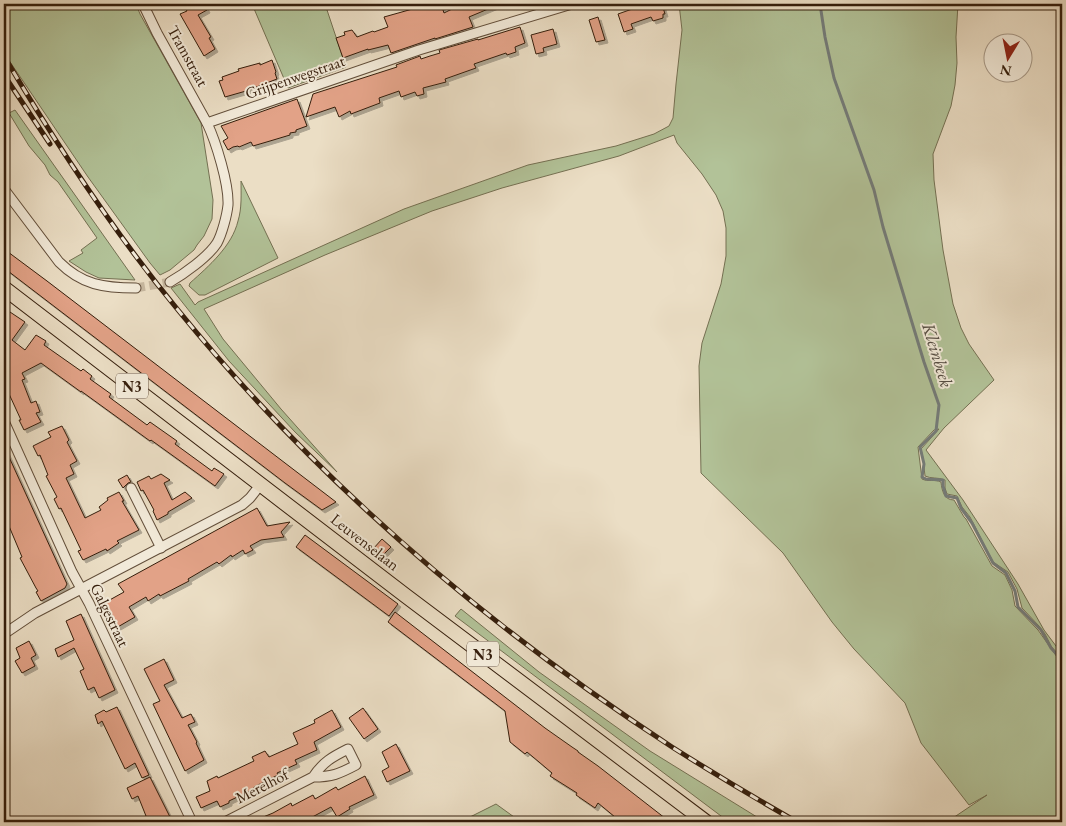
<svg xmlns="http://www.w3.org/2000/svg" width="1066" height="826" font-family="'EB Garamond',serif">
<style>
.green{fill:#b2c298;stroke:#747052}
.lines{fill:none;stroke-linecap:round;stroke-linejoin:round}
.stream{stroke:#747b78;stroke-width:3}
.building{fill:#e2a287;stroke:#351e0c;filter:url(#shadow)}
.minor-tunnel{stroke:#c7b8a0;stroke-width:9;stroke-dasharray:9 4.5;stroke-linecap:butt}
.minor-casing{stroke:#624e3a;stroke-width:11}
.primary-casing{stroke:#351e0c;stroke-width:16}
.minor{stroke:#f2ead9;stroke-width:9}
.primary{stroke:#ebdec5;stroke-width:14}
.rail-casing{stroke:#351e0c;stroke-width:5}
.rail{stroke:#f2ead9;stroke-width:3;stroke-dasharray:9;stroke-linecap:butt}
.labels{text-anchor:middle;dominant-baseline:central;stroke-width:4;stroke-linejoin:round;paint-order:stroke}
.shield{fill:#f2ead9;stroke:#6e5b4a;stroke-width:1}
.shield-label{font-size:15px;font-weight:bold;fill:#351e0c}
.street-label{font-size:16px;fill:#351e0c;stroke:#f2ead9}
.water-label{font-size:18px;font-style:italic;fill:#544c42;stroke:#f2ead9}
</style>
<defs>
<filter id="shadow"><feDropShadow dx="3" dy="3" stdDeviation="0" flood-color="#0004"/></filter>
</defs>
<rect width="100%" height="100%" fill="#ebdec5"/>
<filter id="stains"><feTurbulence type="fractalNoise" baseFrequency=".004" numOctaves="4"/><feColorMatrix values="0 0 0 0 .2 0 0 0 0 .09 0 0 0 0 .02 0 0 0 .5 -.17"/></filter>
<radialGradient id="worn" r=".72"><stop offset=".6" stop-color="#630" stop-opacity="0"/><stop offset="1" stop-color="#630" stop-opacity=".3"/></radialGradient>
<g class="green">
<polygon points="4,4 136,4 140,14 201,123 213,200 212,219 204,236 197,245 194,250 170,270 160,275 150,263 88,177 4,53 4,43 9,40 4,31"/>
<polygon points="252,4 325,4 346,67 288,88"/>
<path d="M679 4H958L956 37 957 63 955 85 951 106 933 154 934 180 943 250 953 304 961 328 969 344 994 380 944 428 926 450 963 500 1018 584 1044 630 1062 654V659L1051 646 1045 634 1039 626 1022 608 1017 589 1008 572 993 562 970 517 962 507 957 496 947 494 945 488V480C938 477 931 479 925 476L923 458 921 449 939 429 934 430 918 447 922 479C928 482 935 479 941 482 942 491 944 500 954 500L964 517 966 519 992 566 1005 575 1012 590 1015 606 1038 630 1062 664V822H947L987 795 969 805 921 743 905 703 854 649 832 622 783 553 701 473 699 366 702 343 721 284 726 256V228L723 211 716 195 702 174 677 143 674 135 619 156 502 188 432 211 325 255 204 309 223 339 281 409 337 472 295 432 229 361 171 288 180 284 195 305 198 302 404 209 528 165 616 146 654 134 669 126 673 118 676 84 682 30Z"/>
<polygon points="15,110 135,280 99,278 86,272 69,261 83,253 81,250 97,238 58,182 50,175 45,165 29,146 9,113"/>
<path d="M241 181 278 258 205 295H199L189 286 190 283C209 266 232 246 238 221 242 208 241 194 241 181Z"/>
<polygon points="461,609 539,672 650,751 765,822 729,822 455,616"/>
<polygon points="496,804 521,822 460,822"/>
</g>
<g class="lines">
<polyline class="stream" points="820,4 825,37 834,78 874,190 883,227 924,362 939,405 936,431 920,447 924,464 922,477 926,479 943,480 943,486 946,496 957,498 961,508 972,523 993,563 1006,573 1015,591 1018,607 1041,630 1051,648 1062,660"/>
</g>
<g class="building">
<polygon points="183,4 204,4 207,10 198,15 211,37 209,38 215,49 204,56 180,14 187,11"/>
<polygon points="424,4 436,4 438,8 442,7 444,13 462,4 500,4 469,17 473,27 435,39 435,38 391,53 388,45 368,50 368,49 343,58 336,38 345,35 344,32 352,30 357,37 373,31 374,32 388,27 384,17 416,8"/>
<polygon points="637,4 662,4 665,14 663,14 663,18 653,21 651,17 631,24 633,29 624,32 618,14 638,7"/>
<polygon points="598,17 605,40 596,42 589,20"/>
<polygon points="520,27 525,43 515,47 516,52 507,55 506,53 474,64 476,68 445,79 446,82 423,88 424,94 417,96 415,92 401,97 399,91 379,98 380,103 351,114 350,111 339,117 335,107 306,117 313,94 397,67 396,65 420,56 421,59 430,56 440,53 439,50 478,39 478,40"/>
<polygon points="553,29 557,44 543,48 544,52 536,54 531,35"/>
<polygon points="272,60 276,72 275,73 277,79 246,91 225,97 219,81 223,80 222,77 239,71 238,69 260,63 260,65"/>
<polygon points="297,99 307,126 296,130 296,132 290,133 290,135 270,141 253,146 251,142 239,147 238,146 233,147 228,150 223,141 228,138 221,126"/>
<polygon points="4,249 47,281 336,502 322,510 285,483 4,268"/>
<polygon points="10,312 25,322 12,340 25,350 36,335 46,341 44,345 81,371 83,369 92,376 90,379 111,394 109,397 147,425 150,422 177,441 175,444 212,471 214,468 224,474 215,486 151,440 150,441 81,391 81,392 41,363 22,373 25,379 22,380 31,403 36,401 40,412 36,413 41,422 24,430 19,420 21,420 4,383 4,320"/>
<polygon points="62,426 69,440 67,442 77,461 70,465 74,474 66,478 85,518 101,510 99,507 108,500 107,498 119,492 124,501 122,501 139,530 117,541 119,543 107,551 106,549 83,560 78,551 81,550 61,508 59,509 54,499 57,497 46,476 48,475 40,455 38,456 33,446 51,437 48,432"/>
<polygon points="4,446 67,584 65,588 41,601 36,592 38,591 36,588 20,558 22,557 6,519 4,520"/>
<polygon points="161,474 170,480 164,483 172,500 185,492 192,498 168,512 168,514 157,520 153,511 154,510 143,490 141,491 137,482 149,476 151,479"/>
<polygon points="127,475 131,482 128,483 123,488 118,480"/>
<polygon points="257,508 267,526 290,522 281,532 284,537 261,540 250,546 253,550 245,554 243,550 232,557 231,555 219,564 217,562 188,579 189,581 160,596 159,594 148,601 146,597 129,607 135,617 116,628 105,606 107,605 106,602 124,592 118,584"/>
<polygon points="305,535 398,604 389,616 296,547"/>
<polygon points="382,539 391,547 382,556 373,549"/>
<polygon points="395,612 545,728 572,747 578,751 578,752 598,766 670,822 621,822 598,803 595,808 576,795 577,793 550,776 552,773 539,762 527,752 525,754 510,742 505,711 388,622"/>
<polygon points="81,614 115,690 99,698 94,687 88,690 80,671 84,669 74,648 58,657 55,649 74,640 66,621"/>
<polygon points="29,641 36,655 31,658 35,666 22,673 15,661 20,658 16,648"/>
<polygon points="164,659 174,680 164,685 182,718 191,714 195,722 188,725 197,742 196,743 204,760 185,771 153,704 160,701 144,669"/>
<polygon points="117,707 149,775 142,778 135,763 125,769 102,721 98,724 95,715 104,710 106,712"/>
<polygon points="363,708 378,729 364,739 349,718"/>
<polygon points="332,710 341,727 314,742 317,750 295,760 297,764 277,773 278,775 254,787 254,789 229,801 229,803 220,807 217,801 201,808 196,797 210,791 207,781 217,776 218,778 254,761 252,757 265,751 269,757 298,744 293,733 315,723 314,720"/>
<polygon points="396,744 410,771 387,782 382,771 389,767 382,752"/>
<polygon points="365,776 374,795 349,807 350,809 337,817 331,807 303,822 251,822 273,813 291,803 292,806 313,795 315,799 336,787 338,790"/>
<polygon points="150,777 170,817 159,822 133,822 146,816 138,796 132,799 127,788"/>
</g>
<g class="lines">
<polyline class="minor-tunnel" points="136,288 170,282"/>
<defs>
<g id="minor">
<path d="M143 4 157 33 207 123C216 142 229 184 228 205 227 215 222 234 217 243 208 257 184 274 170 282"/>
<polyline points="207,123 419,50 572,4"/>
<path d="M4 189 59 262C82 285 104 288 136 288"/>
<polyline points="4,421 72,572 89,603 192,822"/>
<polyline points="131,488 161,548"/>
<polyline points="4,634 35,613 242,505 250,498 261,484"/>
<path d="M225 822 313 777C323 762 332 757 348 749L356 765C339 774 332 777 313 777"/>
</g>
<polyline id="primary" points="4,288 406,596 706,822"/>
</defs>
<use href="#minor" class="minor-casing"/>
<use href="#primary" class="primary-casing"/>
<use href="#minor" class="minor"/>
<use href="#primary" class="primary"/>
<defs>
<g id="rail">
<path d="M4 56C56 144 113 231 178 310 317 481 488 627 672 747 713 773 755 798 797 822"/>
<polyline points="4,75 50,144"/>
</g>
</defs>
<use href="#rail" class="rail-casing"/>
<use href="#rail" class="rail"/>
</g>
<g class="labels">
<g class="shield">
<rect x="116" y="373.5" width="32" height="25" rx="4"/>
<rect x="467" y="641.5" width="32" height="25" rx="4"/>
</g>
<g class="shield-label">
<text x="132" y="386">N3</text>
<text x="483" y="654">N3</text>
</g>
<g class="street-label">
<text transform="translate(188 56) rotate(61)">Tramstraat</text>
<text transform="translate(295 77) rotate(-19)">Grijpenwegstraat</text>
<text transform="translate(365 542) rotate(38)">Leuvenselaan</text>
<text transform="translate(110 615) rotate(64)">Galgestraat</text>
<text transform="translate(262 786) rotate(-27)">Merelhof</text>
</g>
<g class="water-label">
<text transform="translate(938 355) rotate(73)">Kleinbeek</text>
</g>
</g>
<rect width="1066" height="826" fill="none" stroke="#ebdec5" stroke-width="20"/>
<rect x="5" y="5" width="1056" height="816" fill="none" stroke="#351e0c" stroke-width="2.5"/>
<rect x="10" y="10" width="1046" height="806" fill="none" stroke="#351e0c"/>
<g transform="translate(1008 58) rotate(190)"><circle r="24" fill="#f2ead9" stroke="#a69887"/>
<path d="M0-4L9 19L0 12L-9 19Z" fill="#8f2418"/>
<text y="-8" font-size="14" font-weight="bold" text-anchor="middle" fill="#351e0c">N</text>
</g>
<rect width="100%" height="100%" filter="url(#stains)"/>
<rect width="100%" height="100%" fill="url(#worn)"/>
</svg>
